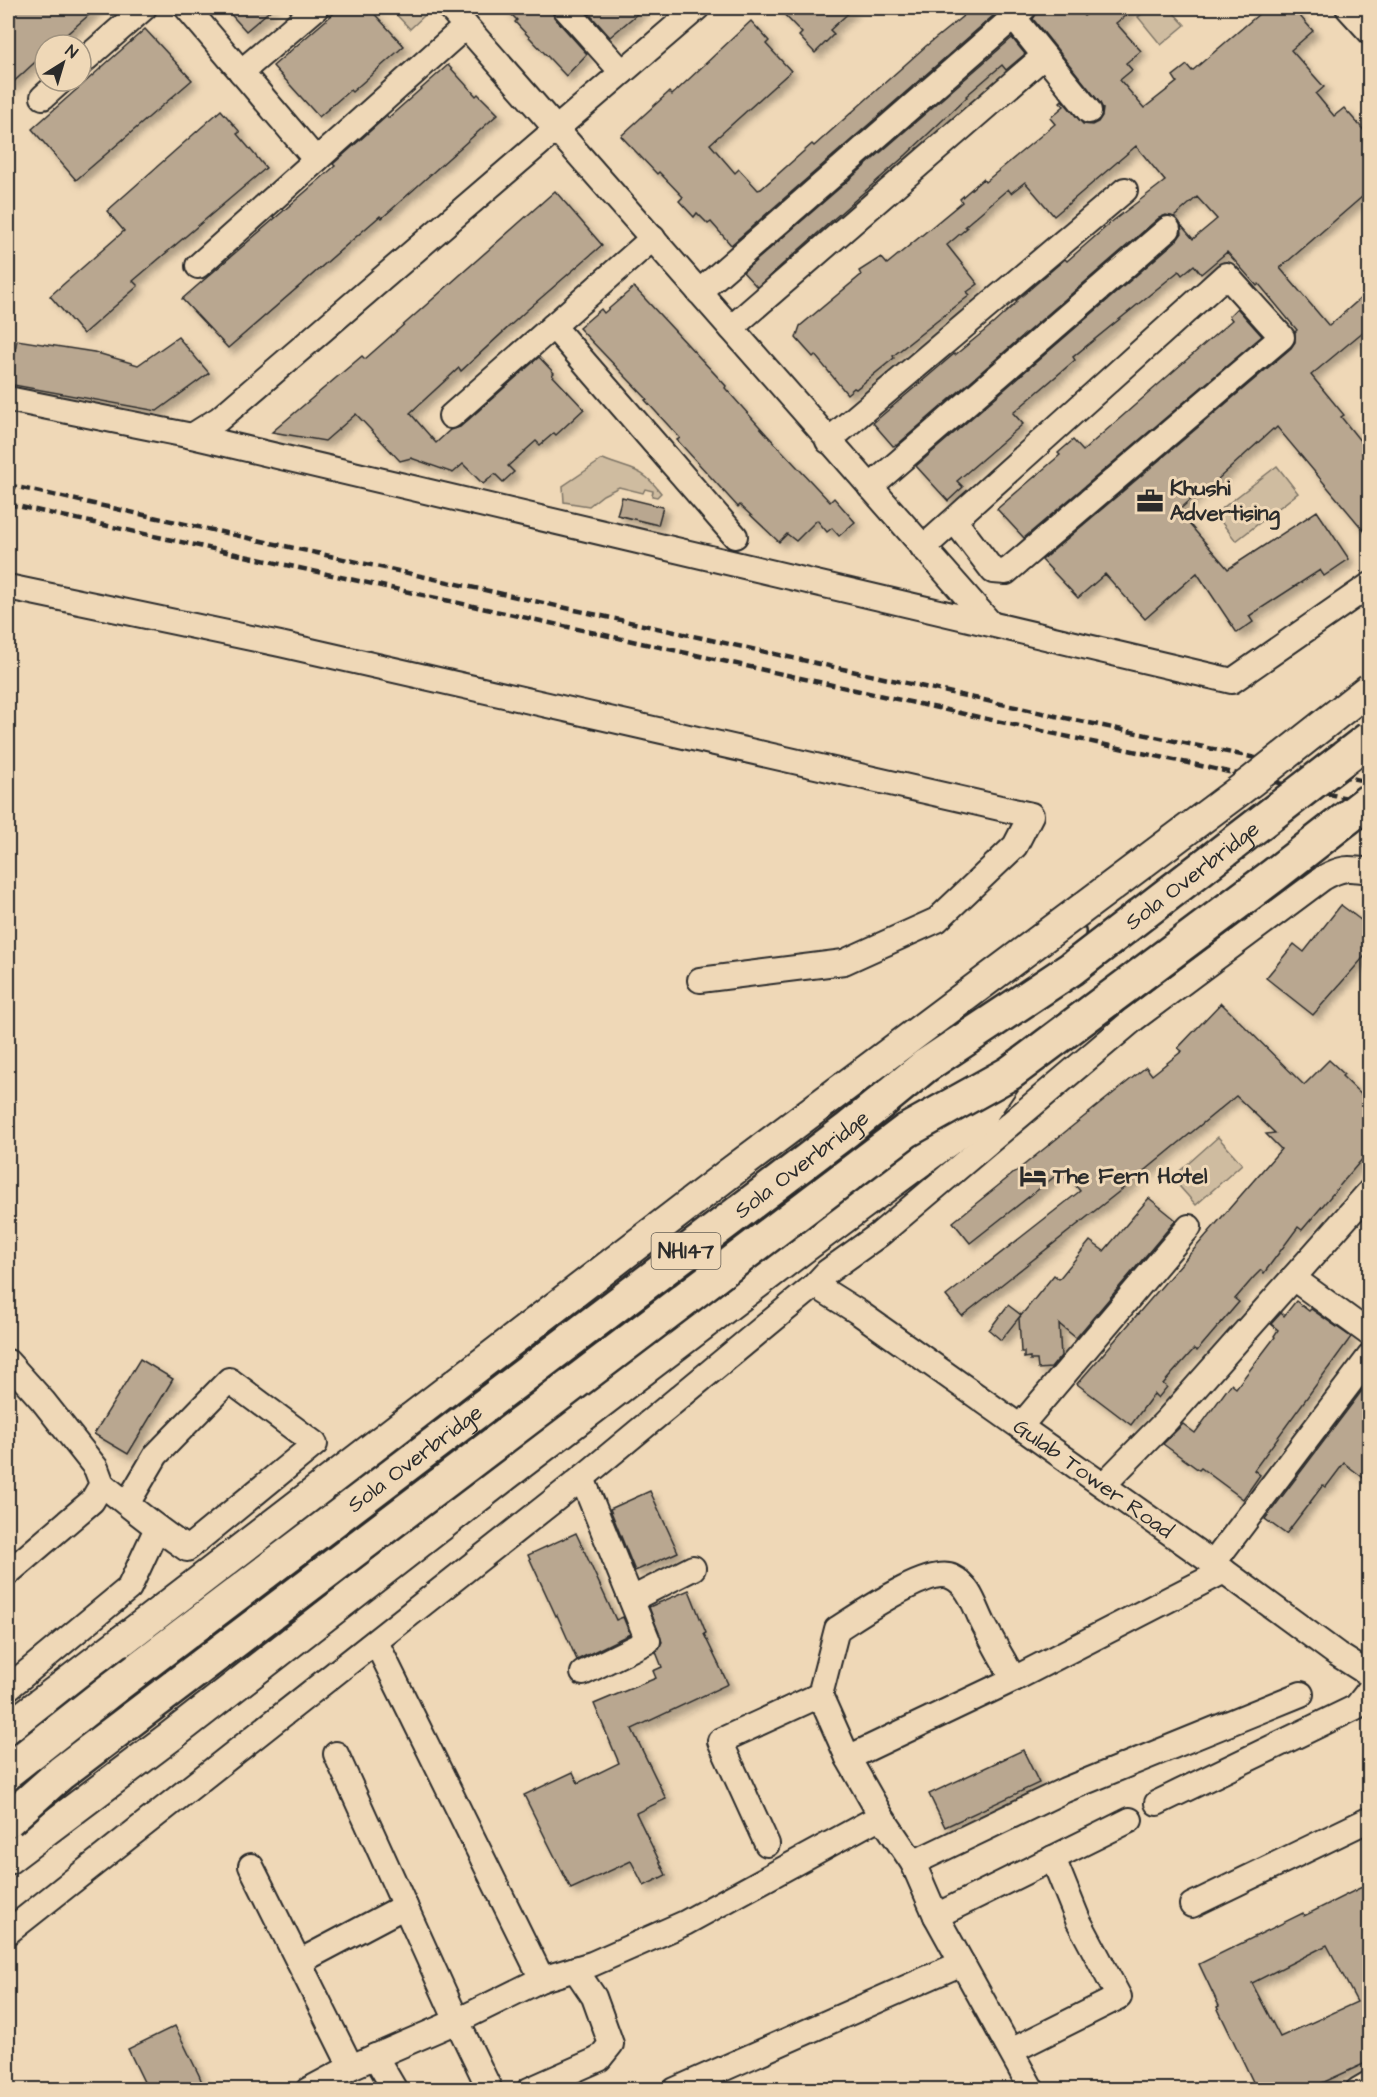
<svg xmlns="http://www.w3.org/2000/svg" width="1377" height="2097" font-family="'Architects Daughter',sans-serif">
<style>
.green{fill:#cfbca0;stroke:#7d7466;stroke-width:1.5}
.building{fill:#b9a790;stroke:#2b2b2b;stroke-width:1.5;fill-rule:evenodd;filter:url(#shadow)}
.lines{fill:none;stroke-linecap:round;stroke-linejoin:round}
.minor-casing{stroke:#2b2b2b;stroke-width:28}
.major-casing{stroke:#2b2b2b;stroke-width:34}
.highway-casing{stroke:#2b2b2b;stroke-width:38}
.minor{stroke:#efd8b7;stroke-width:24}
.major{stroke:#efd8b7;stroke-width:30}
.highway{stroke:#efd8b7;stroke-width:33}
.rail{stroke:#2b2b2b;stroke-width:4.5;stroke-dasharray:9 4.5;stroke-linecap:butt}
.major-bridge-casing{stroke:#2b2b2b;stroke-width:34;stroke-linecap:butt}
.highway-bridge-casing{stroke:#2b2b2b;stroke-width:38;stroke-linecap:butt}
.major-bridge{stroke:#efd8b7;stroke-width:30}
.highway-bridge{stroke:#efd8b7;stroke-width:33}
.labels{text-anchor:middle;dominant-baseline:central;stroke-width:6;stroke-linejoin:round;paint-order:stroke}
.shield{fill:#efd8b7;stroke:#665f55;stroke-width:1.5}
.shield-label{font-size:21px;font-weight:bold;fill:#2b2b2b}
.poi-label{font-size:22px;font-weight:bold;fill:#2b2b2b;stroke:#efd8b7;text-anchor:start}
.street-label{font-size:22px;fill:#2b2b2b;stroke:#efd8b7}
</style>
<defs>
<filter id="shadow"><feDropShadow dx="5.5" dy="5.5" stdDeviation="3" flood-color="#0004"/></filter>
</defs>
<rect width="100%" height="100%" fill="#efd8b7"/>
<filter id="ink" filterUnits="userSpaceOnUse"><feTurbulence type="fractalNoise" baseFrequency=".0167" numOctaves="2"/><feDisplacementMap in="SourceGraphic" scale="12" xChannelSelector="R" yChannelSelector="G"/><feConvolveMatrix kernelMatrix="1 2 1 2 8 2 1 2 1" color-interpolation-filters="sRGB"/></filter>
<g filter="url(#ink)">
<g class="green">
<polygon points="390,8 420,8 426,14 410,29"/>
<polygon points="1150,8 1169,8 1185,25 1161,45 1138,17"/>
<path d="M603 459C631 471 641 466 661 493L657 497 652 496 653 491 645 489 643 493 619 487 603 495 589 506 564 502 563 486Z"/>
<polygon points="1277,466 1298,493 1236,541 1215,514"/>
<polygon points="1218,1137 1242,1164 1196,1205 1172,1178"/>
</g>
<g class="building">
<polygon points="8,8 97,8 54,45 45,45 45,53 8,87"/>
<polygon points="225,8 273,8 246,31"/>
<polygon points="340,8 369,8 404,46 352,92 350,90 319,117 273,66"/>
<polygon points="505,8 551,8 554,17 587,54 566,76 515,22 517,20"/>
<polygon points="586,8 644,8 610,37 585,9"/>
<polygon points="778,8 854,8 830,30 834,34 815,53 799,36 802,33"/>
<polygon points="973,8 992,8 994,15 731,245 711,222 708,224 697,213 694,217 679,201 683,197 659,172 657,174 621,136 669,92 672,95 751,21 769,41 766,44 791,71 710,144 735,173 739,169 758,190 761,189 812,144 814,146 926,46"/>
<polygon points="1038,8 1077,8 1084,16 1095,8 1135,8 1116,23 1141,51 1126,63 1132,70 1120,80 1144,108 1177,82 1173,76 1187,65 1192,71 1266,8 1293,8 1313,31 1291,50 1324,87 1316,94 1334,116 1344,108 1370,137 1370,190 1280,268 1329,326 1370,290 1370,326 1311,375 1344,415 1341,417 1361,442 1370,436 1370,538 1277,427 1274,430 1273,429 1207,489 1205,487 1178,511 1228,569 1317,511 1349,559 1324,576 1320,570 1249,616 1253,622 1237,633 1197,573 1145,619 1105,574 1078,598 1042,560 1291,348 1295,342 1295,332 1297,330 1259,284 1257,286 1227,252 1201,274 1194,265 1182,275 1179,271 1073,357 1075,360 1013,413 1023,424 957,481 963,487 948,501 916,466 1177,240 1182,233 1181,225 1193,239 1217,219 1197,197 1174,217 1166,215 1159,218 897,445 893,446 873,423 954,354 955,355 994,323 1017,302 1016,301 1065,259 1067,261 1114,220 1165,181 1136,146 1054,216 1025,182 1011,193 1008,189 965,226 967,228 947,245 978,284 967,292 970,295 893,356 894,358 856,389 854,388 847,394 815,355 813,357 796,338 800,326 861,275 859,271 881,257 887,264 962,202 960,199 983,179 985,182 1055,124 1050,118 1064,106 1060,102 1062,100 1083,124 1092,125 1098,122 1102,116 1103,109 1100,103 1033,19 1037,13"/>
<polygon points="145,29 192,80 76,180 32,129"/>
<polygon points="1012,38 1025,54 1006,70 1002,65 966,96 967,97 906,155 757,287 743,272"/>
<polygon points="448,65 476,96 478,94 498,114 382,218 380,216 228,348 182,299 335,166 333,164 387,116 388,118"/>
<polygon points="221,110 240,132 237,134 266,168 133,281 138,286 83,334 50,296 124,231 107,211"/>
<polygon points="555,191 602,245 527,310 461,371 459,368 410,413 436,443 450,430 460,427 539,357 554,373 552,375 584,409 556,435 554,433 540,445 536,441 508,466 514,472 503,482 495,474 483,484 463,464 453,473 411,458 400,461 356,414 325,441 272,432 362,356 365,359"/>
<polygon points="634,287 726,386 725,388 767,435 830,502 834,498 855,522 839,536 832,528 827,532 817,520 796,541 787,534 779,542 740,505 738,507 677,440 680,438 645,400 647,399 579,328 601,309 604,313"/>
<polygon points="1237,308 1262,336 1024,538 997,509 1060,455 1058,453 1073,440 1083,451 1094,441 1232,320 1229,316"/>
<polygon points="178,337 209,373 157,411 8,384 17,340 94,352 138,365"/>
<polygon points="622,497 663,507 658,525 617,515"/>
<polygon points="1341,905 1370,927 1370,950 1313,1015 1266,978 1294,944 1304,952"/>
<polygon points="1221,1003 1304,1085 1329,1060 1344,1074 1342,1076 1370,1103 1370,1150 1302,1230 1298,1227 1264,1273 1261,1270 1254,1277 1235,1299 1239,1302 1197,1351 1194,1349 1163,1384 1167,1387 1158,1398 1154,1394 1131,1425 1077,1384 1281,1149 1266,1134 1275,1133 1236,1096 1130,1183 962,1316 946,1296 1080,1191 1063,1170 970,1243 953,1222 1146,1067 1152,1075 1182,1051 1178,1048"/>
<polygon points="1149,1198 1176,1220 1076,1338 1059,1324 1061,1356 1051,1368 1038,1369 1037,1360 1030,1360 1030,1357 1024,1358 1024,1352 1021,1352 1019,1318 1054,1275 1059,1279 1090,1241 1104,1251"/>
<polygon points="1296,1301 1309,1311 1311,1309 1351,1337 1254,1470 1260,1475 1243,1499 1201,1468 1199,1470 1163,1444 1183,1424 1195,1433 1231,1384 1236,1388 1275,1337 1274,1336 1278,1330 1271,1324 1281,1313 1284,1316"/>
<polygon points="1008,1305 1021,1315 1001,1340 989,1330"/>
<polygon points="140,1359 173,1379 128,1454 94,1434"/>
<polygon points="1370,1380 1370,1483 1344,1463 1326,1487 1323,1485 1286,1534 1265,1519"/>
<polygon points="650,1491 678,1552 635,1571 610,1509"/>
<polygon points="576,1533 616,1620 623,1617 630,1634 577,1660 557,1615 556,1616 528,1555"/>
<polygon points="689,1590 706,1633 704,1634 728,1684 632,1729 666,1799 636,1813 666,1875 644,1886 631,1861 571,1889 524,1795 573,1772 578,1783 619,1763 594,1704 656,1678 653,1671 662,1667 656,1652 662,1642 649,1607"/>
<polygon points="1023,1750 1039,1783 945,1827 929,1794"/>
<path d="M1370 1883V2061L1307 2090H1257L1217 2007 1219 2006 1199 1964 1303 1913 1304 1916ZM1327 1945 1357 2002 1280 2037 1252 1983Z"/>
<polygon points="175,2026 199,2075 205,2090 148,2090 128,2049"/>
</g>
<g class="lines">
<defs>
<g id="minor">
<polyline points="187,8 316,160"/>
<polyline points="450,8 990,623"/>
<polyline points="565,8 622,72"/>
<polyline points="1006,8 1089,111"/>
<polyline points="1348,8 1370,32"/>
<polyline points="81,63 144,8"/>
<polyline points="241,72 316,8"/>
<polyline points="43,97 61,81"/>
<polyline points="198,266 466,26"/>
<polyline points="699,292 1024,8"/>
<polyline points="553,326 735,536"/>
<polyline points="731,328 1044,56"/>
<polyline points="8,399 192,436 219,419 697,8"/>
<polyline points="451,416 653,238"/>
<polyline points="192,436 1232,681 1370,585"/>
<polyline points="828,441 1125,190"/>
<polyline points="870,487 1168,229"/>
<polyline points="923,548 1226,275 1282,337 1006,572 993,571 954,520"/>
<polyline points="8,587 280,644 1031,815 1015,846 937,920 844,962 700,980"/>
<polyline points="1293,1278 1370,1334"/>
<path id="s1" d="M815 1285 858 1312 1224 1571 1337 1654 1370 1675"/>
<polyline points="8,1362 43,1401 96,1468 102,1484 92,1501 8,1573"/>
<polyline points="1028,1417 1189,1227"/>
<polyline points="1112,1476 1167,1420 1370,1191"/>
<polyline points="582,1478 648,1641 583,1673"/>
<path d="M102 1484C130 1507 158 1529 187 1549L315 1444 229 1380 156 1455 127 1504"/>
<polyline points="1221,1553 1370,1356"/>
<polyline points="632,1599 693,1568"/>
<polyline points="376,1642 542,1979 592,1964 685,1923 881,1816 913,1863"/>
<polyline points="8,1688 129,1588 157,1528"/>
<polyline points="336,1754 457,2021 490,2090"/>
<polyline points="848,1758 1014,1679 1224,1571"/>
<polyline points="1157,1803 1356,1707 1370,1689"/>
<path d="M881 1816 848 1758 820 1695 837 1629C858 1616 929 1566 952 1577 971 1586 976 1611 985 1627 994 1644 1004 1662 1014 1679"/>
<polyline points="767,1844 720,1741 820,1695"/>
<polyline points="251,1866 351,2067"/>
<polyline points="1192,1905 1370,1819"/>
<polyline points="936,1916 1130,1820"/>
<path d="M8 1932 582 1478 815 1285 827 1272 880 1234 1134 1019 1323 878C1342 867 1348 868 1370 871"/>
<polyline points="299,1962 405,1906"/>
<polyline points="1011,2051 1119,1997 1078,1920 1053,1858"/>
<polyline points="375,2056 395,2090"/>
<polyline points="308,2090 351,2067 457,2021 542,1979"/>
<polyline points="529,2090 599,2059 611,2044 594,1997 575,1969"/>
<polyline points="675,2090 962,1963"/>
<polyline points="1032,2090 936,1916 913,1863 1065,1790 1301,1694"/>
<polyline points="1358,2090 1370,2083"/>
</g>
<g id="major">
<polyline points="8,1728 123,1640"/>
<polyline points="8,1859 171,1736 506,1475 802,1249 980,1117 1010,1073"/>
</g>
<polyline id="highway" points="963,1030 1068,932"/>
</defs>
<use href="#minor" class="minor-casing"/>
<use href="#major" class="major-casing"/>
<use href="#highway" class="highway-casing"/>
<use href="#minor" class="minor"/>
<use href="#major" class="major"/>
<use href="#highway" class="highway"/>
<g class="rail">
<polyline points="8,485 1056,716 1370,782"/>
<polyline points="8,504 1370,803"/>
</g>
<defs>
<polyline id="major-bridge" points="123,1640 727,1175 1252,781 1370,688"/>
<g id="highway-bridge">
<path id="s2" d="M8 1771 109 1691 847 1130 925 1066 1071 969 1370 738"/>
<polyline points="8,1820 61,1773 906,1131 1010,1073 1274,875 1370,800"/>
</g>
</defs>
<use href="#major-bridge" class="major-bridge-casing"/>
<use href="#highway-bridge" class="highway-bridge-casing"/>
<use href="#major-bridge" class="major-bridge"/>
<use href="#highway-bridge" class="highway-bridge"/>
</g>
</g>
<defs>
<symbol id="office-bare" viewBox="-9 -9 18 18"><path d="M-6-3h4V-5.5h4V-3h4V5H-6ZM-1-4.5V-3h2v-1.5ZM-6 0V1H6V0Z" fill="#2b2b2b" stroke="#efd8b7" stroke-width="2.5" paint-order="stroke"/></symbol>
<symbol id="hotel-bare" viewBox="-9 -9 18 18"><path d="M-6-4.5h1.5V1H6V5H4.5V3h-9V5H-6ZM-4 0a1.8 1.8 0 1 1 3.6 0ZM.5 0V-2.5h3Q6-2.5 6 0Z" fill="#2b2b2b" stroke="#efd8b7" stroke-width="2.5" paint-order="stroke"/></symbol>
</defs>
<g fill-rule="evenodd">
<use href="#office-bare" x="1131" y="482" width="38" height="38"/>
<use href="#hotel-bare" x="1014" y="1157" width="38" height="38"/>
</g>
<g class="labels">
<rect class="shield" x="651.5" y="1233" width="69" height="36" rx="4.5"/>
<g class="shield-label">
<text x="686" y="1251">NH147</text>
</g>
<g class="poi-label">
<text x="1170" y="488">Khushi<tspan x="1170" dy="25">Advertising</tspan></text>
<text x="1053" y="1176">The Fern Hotel</text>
</g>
<g class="street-label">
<text stroke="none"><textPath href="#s2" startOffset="1485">Sola Overbridge</textPath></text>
<text stroke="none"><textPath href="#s2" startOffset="999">Sola Overbridge</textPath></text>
<text stroke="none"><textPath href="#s2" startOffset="513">Sola Overbridge</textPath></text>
<text stroke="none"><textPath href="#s1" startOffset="339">Gulab Tower Road</textPath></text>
</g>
</g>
<rect width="1377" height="2097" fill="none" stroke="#efd8b7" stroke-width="30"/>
<rect x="15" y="15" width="1347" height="2067" fill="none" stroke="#2b2b2b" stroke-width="2" filter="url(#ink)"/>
<g transform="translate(63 63) rotate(37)"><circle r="28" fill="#efd8b7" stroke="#a1937f" stroke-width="1.5"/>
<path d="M0-4.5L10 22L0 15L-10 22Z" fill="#2b2b2b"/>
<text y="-9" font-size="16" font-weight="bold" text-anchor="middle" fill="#2b2b2b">N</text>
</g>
</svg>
